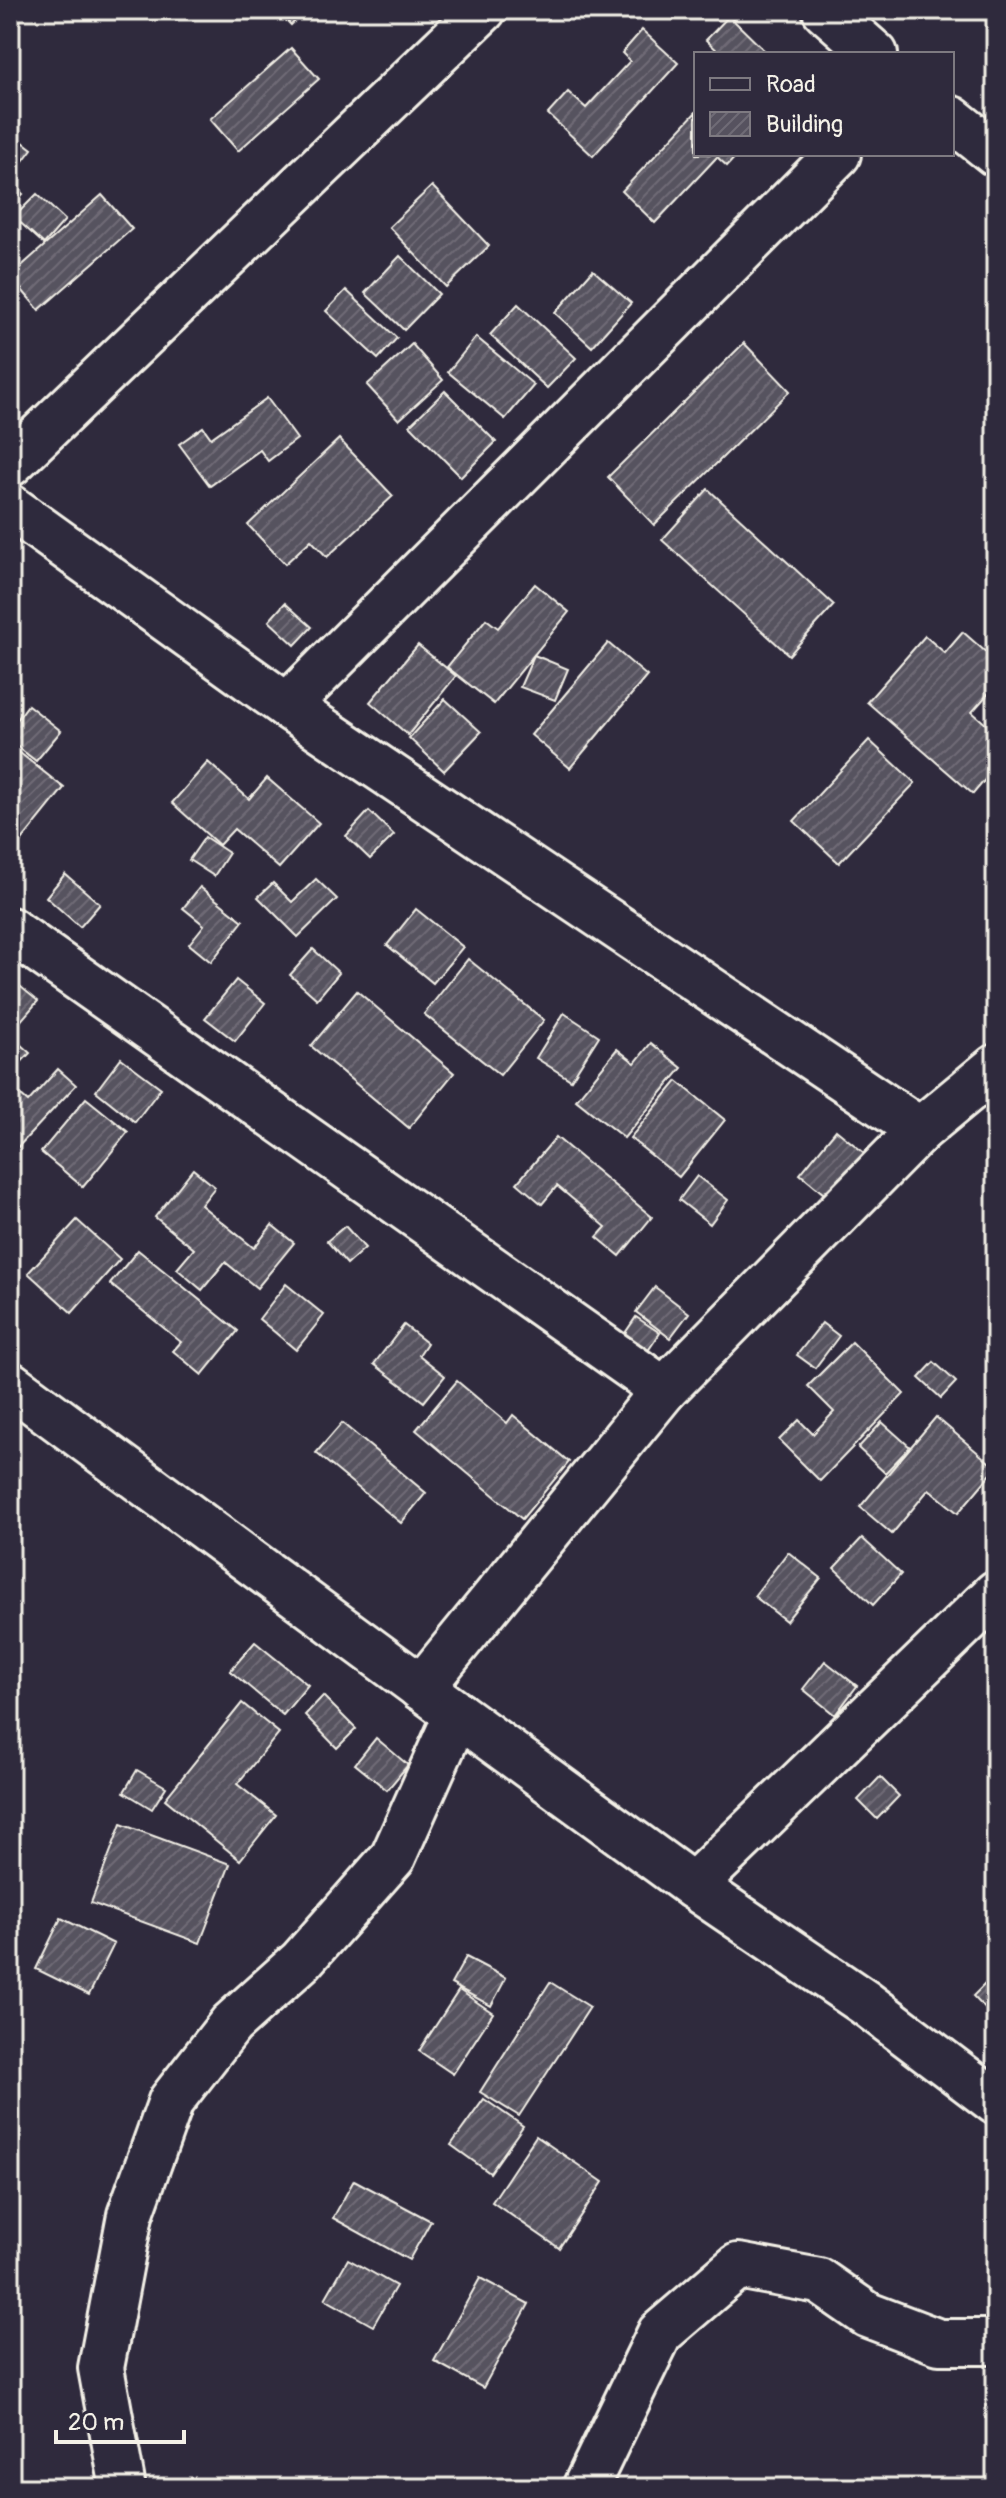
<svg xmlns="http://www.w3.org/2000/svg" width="1006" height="2498" font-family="Pangolin,sans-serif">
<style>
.building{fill:url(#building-hatch);stroke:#f4f1e8;stroke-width:2}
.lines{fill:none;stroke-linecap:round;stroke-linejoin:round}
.minor-casing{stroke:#f4f1e8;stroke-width:50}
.minor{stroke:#2f2a3d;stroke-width:44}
</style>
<defs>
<pattern id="building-hatch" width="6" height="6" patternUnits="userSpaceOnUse" patternTransform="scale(2)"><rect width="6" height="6" fill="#56525f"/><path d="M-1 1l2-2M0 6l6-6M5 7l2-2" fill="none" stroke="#6f6b76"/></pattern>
</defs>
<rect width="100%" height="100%" fill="#2f2a3d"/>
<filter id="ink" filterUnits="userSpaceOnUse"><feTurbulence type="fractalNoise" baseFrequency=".0125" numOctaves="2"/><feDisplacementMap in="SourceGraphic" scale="16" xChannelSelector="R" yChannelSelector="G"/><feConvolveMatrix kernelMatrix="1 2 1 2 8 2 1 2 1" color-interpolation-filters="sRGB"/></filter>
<g filter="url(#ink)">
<g class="building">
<polygon points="276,10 306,10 291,25"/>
<polygon points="729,16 768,54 721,54 706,40"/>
<polygon points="642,30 678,63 593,156 548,114 568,92 586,108 630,61 622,53"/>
<polygon points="291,48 319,79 238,151 210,119"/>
<polygon points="696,112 696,154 738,154 727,166 717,157 655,223 622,191"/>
<polygon points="10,132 32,149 10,178"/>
<polygon points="10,182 23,194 10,207"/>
<polygon points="432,186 489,246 446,287 389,227"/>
<polygon points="37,194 65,220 44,244 14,217"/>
<polygon points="102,195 132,229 39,310 10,276"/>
<polygon points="400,256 439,294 404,330 365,293"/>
<polygon points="593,270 631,303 592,347 555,313"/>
<polygon points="346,290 397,338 378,359 326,311"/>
<polygon points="518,304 576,358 547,388 490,335"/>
<polygon points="476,337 534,385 505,419 448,372"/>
<polygon points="744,343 790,391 654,525 608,477"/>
<polygon points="412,344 443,380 399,420 367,385"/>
<polygon points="445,391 496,442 461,477 410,425"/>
<polygon points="267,398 297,439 268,461 260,450 210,486 179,444 203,427 211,438"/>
<polygon points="339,439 393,496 327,557 311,540 285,564 248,525"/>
<polygon points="708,489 834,605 789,655 662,540"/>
<polygon points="535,584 569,612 494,704 447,667 486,619 498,628"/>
<polygon points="285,603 312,627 295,645 269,621"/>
<polygon points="963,632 996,661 996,685 972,712 996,733 996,767 973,794 867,702 925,636 945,653"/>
<polygon points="608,643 647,676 570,768 531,735"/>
<polygon points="418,645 456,676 408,735 370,702"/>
<polygon points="534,655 568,669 555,700 520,687"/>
<polygon points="445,699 481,732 444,771 409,738"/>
<polygon points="28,705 61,731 36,761 10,741 10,729"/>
<polygon points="869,740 915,783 839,863 794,821"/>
<polygon points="10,745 64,788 18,845 10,839"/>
<polygon points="208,762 249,799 267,778 319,823 279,868 234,829 219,845 172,803"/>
<polygon points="369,811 394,835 370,859 346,836"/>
<polygon points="205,837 229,853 214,876 189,860"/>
<polygon points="65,874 100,904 80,927 46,897"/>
<polygon points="316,879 337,899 298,937 258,897 273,883 292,902"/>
<polygon points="200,887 243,921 211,962 189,944 204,925 183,908"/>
<polygon points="416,909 463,947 433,983 387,945"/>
<polygon points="313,949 339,973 317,999 290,975"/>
<polygon points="468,959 544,1020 500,1075 424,1014"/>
<polygon points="10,978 38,1001 19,1023 10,1016"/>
<polygon points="236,980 265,1003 235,1041 205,1018"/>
<polygon points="357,991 454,1073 409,1128 311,1046"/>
<polygon points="564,1013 599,1036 571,1080 536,1058"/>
<polygon points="10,1035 30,1053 10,1074"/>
<polygon points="651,1043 682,1068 624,1138 576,1100 617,1049 635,1063"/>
<polygon points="121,1058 161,1088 135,1122 96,1091"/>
<polygon points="58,1069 76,1085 18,1147 10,1140 10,1086 28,1102"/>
<polygon points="677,1081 725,1120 679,1177 630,1138"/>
<polygon points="86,1098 128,1132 83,1187 41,1152"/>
<polygon points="836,1130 884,1169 847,1213 800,1174"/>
<polygon points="556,1137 652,1217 620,1256 597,1237 606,1227 557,1186 542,1204 517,1183"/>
<polygon points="193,1169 215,1187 201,1205 254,1248 272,1225 294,1243 257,1288 225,1262 202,1290 177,1269 194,1249 155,1217"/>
<polygon points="697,1176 728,1200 710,1224 679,1200"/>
<polygon points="77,1220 120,1259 72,1313 28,1273"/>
<polygon points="345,1226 365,1248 347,1264 327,1241"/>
<polygon points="138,1250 238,1331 202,1375 173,1351 181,1342 110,1284"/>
<polygon points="286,1284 324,1315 296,1350 259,1319"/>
<polygon points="655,1287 689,1313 670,1338 636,1312"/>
<polygon points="636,1317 660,1333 643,1358 619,1342"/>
<polygon points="822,1323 839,1336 815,1368 797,1355"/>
<polygon points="404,1325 427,1343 419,1355 445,1376 424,1402 374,1364"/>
<polygon points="852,1342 904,1394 820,1481 779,1440 799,1420 813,1434 834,1412 808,1386"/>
<polygon points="934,1362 956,1382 941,1398 919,1378"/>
<polygon points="457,1381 507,1423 513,1415 569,1462 522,1519 416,1430"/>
<polygon points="936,1417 996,1468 958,1513 929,1489 892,1534 860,1507"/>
<polygon points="882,1422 910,1447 885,1473 858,1448"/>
<polygon points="342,1423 426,1493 401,1523 316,1453"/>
<polygon points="862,1538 901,1574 873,1605 834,1568"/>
<polygon points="788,1552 821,1578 786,1621 754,1596"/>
<polygon points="255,1642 308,1685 283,1715 230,1671"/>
<polygon points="825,1661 857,1686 835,1715 803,1689"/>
<polygon points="323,1696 356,1729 337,1748 305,1715"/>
<polygon points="242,1703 279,1733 237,1784 276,1815 240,1860 165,1799"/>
<polygon points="376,1738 408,1765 387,1790 355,1764"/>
<polygon points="137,1770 166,1787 152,1809 124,1792"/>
<polygon points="880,1777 899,1796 877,1819 858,1800"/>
<polygon points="121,1824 230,1864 200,1943 91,1903"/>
<polygon points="61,1918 114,1944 89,1995 36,1969"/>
<polygon points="466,1957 506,1978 491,2006 451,1984"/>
<polygon points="996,1973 996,2020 973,1996"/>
<polygon points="550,1982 590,2007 519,2116 480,2092"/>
<polygon points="459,1990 493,2013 453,2074 419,2051"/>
<polygon points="484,2099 523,2126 490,2173 451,2145"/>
<polygon points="536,2136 603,2182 559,2248 492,2202"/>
<polygon points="354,2180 431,2221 409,2260 333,2218"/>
<polygon points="348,2259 396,2286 373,2326 325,2299"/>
<polygon points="480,2278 529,2304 483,2388 434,2361"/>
</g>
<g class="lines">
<defs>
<g id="minor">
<polyline points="825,10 875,54"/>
<polyline points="952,119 996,154"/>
<polyline points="10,464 483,10"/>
<polyline points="10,507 287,706 920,1130"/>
<polyline points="287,706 838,154"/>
<polyline points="10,930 664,1390"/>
<polyline points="10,1384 457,1714 693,1886 864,2002 996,2102"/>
<polyline points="421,1688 664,1390 920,1130 996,1067"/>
<polyline points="693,1886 996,1593"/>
<polyline points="123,2488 101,2368 130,2215 171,2101 231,2024 301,1961 393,1857 457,1714"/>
<polyline points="585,2488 660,2333 738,2266 819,2281 868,2315 939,2342 996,2342"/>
</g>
</defs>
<use href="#minor" class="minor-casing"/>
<use href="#minor" class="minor"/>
</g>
</g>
<rect width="1006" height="2498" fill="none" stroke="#2f2a3d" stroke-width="40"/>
<rect x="20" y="20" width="966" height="2458" fill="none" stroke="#f4f1e8" stroke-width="3" filter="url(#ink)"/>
<rect x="694" y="52" width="260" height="104" fill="#2f2a3d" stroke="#7e7a81" stroke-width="2"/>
<rect x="710" y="78" width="40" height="12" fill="#2f2a3d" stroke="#7e7a81" stroke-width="2"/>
<text x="766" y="92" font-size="24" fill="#f4f1e8">Road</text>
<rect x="710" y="112" width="40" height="24" fill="url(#building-hatch)" stroke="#7e7a81" stroke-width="2"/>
<text x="766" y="132" font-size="24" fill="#f4f1e8">Building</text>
<path d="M56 2430v12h128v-12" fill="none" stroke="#f4f1e8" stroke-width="4"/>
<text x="68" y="2430" font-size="24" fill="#f4f1e8" stroke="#2f2a3d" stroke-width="6" paint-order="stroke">20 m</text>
</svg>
